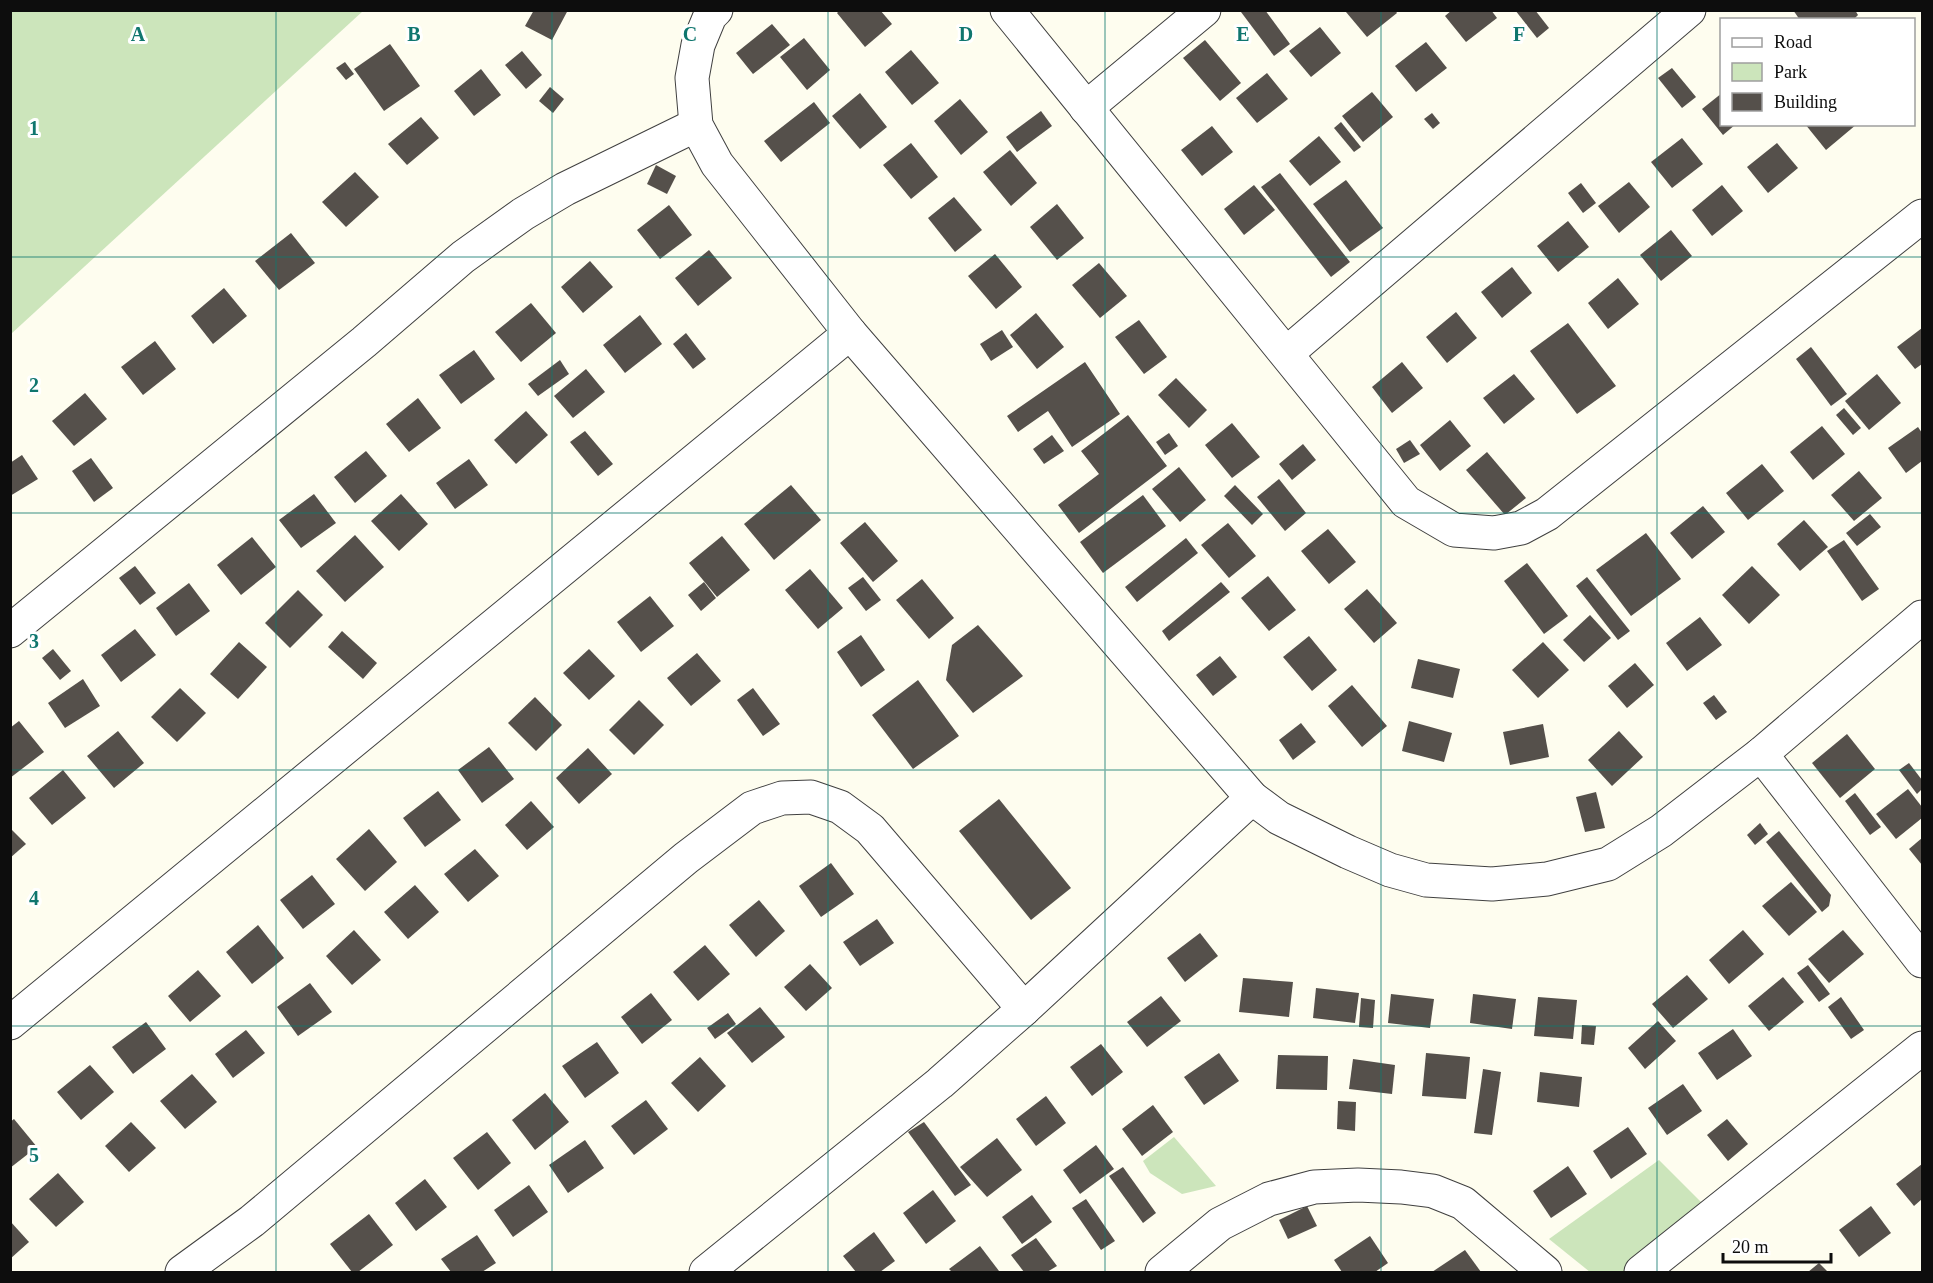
<svg xmlns="http://www.w3.org/2000/svg" width="1933" height="1283" font-family="Georgia,serif">
<style>
.green{fill:#cce5bb}
.building{fill:#55504b}
.lines{fill:none;stroke-linecap:round;stroke-linejoin:round}
.minor-casing{stroke:#404040;stroke-width:35}
.minor{stroke:#fff;stroke-width:33}
.grid{fill:none;stroke:#0f766e;stroke-width:1.5;stroke-opacity:0.55}
.grid-label{font-size:20px;text-anchor:middle;font-weight:bold;fill:#0f766e;stroke:#fff;stroke-width:6;stroke-linejoin:round;paint-order:stroke}
</style>
<rect width="100%" height="100%" fill="#fefdef"/>
<g class="green">
<polygon points="11,10 363,10 363,11 11,334"/>
<polygon points="1174,1137 1216,1186 1182,1194 1150,1173 1143,1161"/>
<polygon points="1659,1160 1704,1205 1624,1272 1590,1272 1549,1239"/>
</g>
<g class="building">
<polygon points="534,10 568,10 552,40 525,26"/>
<polygon points="840,10 880,10 892,24 865,47 837,13"/>
<polygon points="1242,10 1265,10 1290,44 1274,56 1241,12"/>
<polygon points="1347,10 1395,10 1397,13 1367,37 1346,12"/>
<polygon points="1452,10 1491,10 1497,18 1466,42 1445,16"/>
<polygon points="1515,10 1535,10 1549,28 1537,38"/>
<polygon points="1793,10 1855,10 1858,15 1853,20 1800,20"/>
<polygon points="772,24 790,45 753,74 736,53"/>
<polygon points="1320,27 1341,53 1311,77 1289,51"/>
<polygon points="804,38 830,70 807,90 780,57"/>
<polygon points="1205,40 1241,83 1220,101 1183,58"/>
<polygon points="1426,42 1447,68 1416,92 1395,66"/>
<polygon points="390,44 420,86 384,111 354,69"/>
<polygon points="911,50 939,83 912,105 885,72"/>
<polygon points="522,51 542,75 526,89 505,65"/>
<polygon points="345,62 354,74 346,80 336,68"/>
<polygon points="1672,68 1696,97 1682,108 1658,78"/>
<polygon points="481,69 501,95 474,116 454,91"/>
<polygon points="1267,73 1288,99 1257,123 1236,98"/>
<polygon points="550,87 564,99 553,113 539,101"/>
<polygon points="1372,92 1393,117 1363,142 1342,116"/>
<polygon points="860,93 887,127 860,149 832,116"/>
<polygon points="1722,93 1722,124 1736,124 1723,135 1702,109"/>
<polygon points="960,99 988,132 961,155 934,121"/>
<polygon points="814,102 830,123 781,162 764,141"/>
<polygon points="1041,111 1052,126 1017,152 1006,137"/>
<polygon points="1432,113 1440,123 1433,129 1424,119"/>
<polygon points="421,117 439,138 407,165 388,144"/>
<polygon points="1341,122 1361,147 1354,152 1334,128"/>
<polygon points="1805,124 1857,124 1826,150"/>
<polygon points="1212,126 1233,152 1202,176 1181,150"/>
<polygon points="1319,136 1341,162 1310,186 1289,161"/>
<polygon points="1682,138 1703,164 1672,188 1651,162"/>
<polygon points="911,143 938,177 911,199 883,165"/>
<polygon points="1777,143 1798,168 1768,193 1747,167"/>
<polygon points="1010,150 1037,183 1011,206 983,172"/>
<polygon points="656,165 676,176 667,194 647,184"/>
<polygon points="355,172 379,197 346,227 322,202"/>
<polygon points="1280,173 1350,262 1331,277 1261,187"/>
<polygon points="1346,180 1383,228 1350,252 1313,204"/>
<polygon points="1629,182 1650,207 1619,233 1598,206"/>
<polygon points="1581,183 1596,203 1583,213 1568,193"/>
<polygon points="1254,185 1275,210 1244,235 1224,209"/>
<polygon points="1722,185 1743,211 1712,236 1692,210"/>
<polygon points="954,197 982,230 955,252 928,218"/>
<polygon points="1057,204 1084,238 1057,260 1030,227"/>
<polygon points="669,205 692,235 660,259 637,230"/>
<polygon points="1568,221 1589,247 1558,272 1537,246"/>
<polygon points="1671,230 1692,256 1661,281 1640,255"/>
<polygon points="291,233 315,263 279,290 255,261"/>
<polygon points="709,250 732,278 698,306 675,278"/>
<polygon points="995,254 1022,287 996,309 968,276"/>
<polygon points="590,261 613,287 583,313 561,287"/>
<polygon points="1099,263 1127,296 1100,318 1072,285"/>
<polygon points="1512,267 1532,293 1502,318 1481,292"/>
<polygon points="1618,278 1639,304 1608,329 1588,303"/>
<polygon points="224,288 247,316 213,344 191,316"/>
<polygon points="531,303 556,333 521,362 495,332"/>
<polygon points="1456,312 1477,338 1447,363 1426,337"/>
<polygon points="1036,313 1064,347 1037,369 1010,335"/>
<polygon points="640,315 662,344 625,373 603,345"/>
<polygon points="1139,320 1167,357 1144,374 1115,337"/>
<polygon points="1568,323 1616,386 1577,414 1530,351"/>
<polygon points="1922,328 1922,364 1915,369 1897,347"/>
<polygon points="1002,330 1013,347 991,361 980,344"/>
<polygon points="686,333 706,359 693,369 673,344"/>
<polygon points="155,341 176,369 143,395 121,367"/>
<polygon points="1811,347 1847,394 1831,406 1796,359"/>
<polygon points="474,350 495,379 461,404 439,375"/>
<polygon points="560,360 569,374 538,396 528,384"/>
<polygon points="1085,362 1120,414 1072,447 1048,411 1018,432 1007,416"/>
<polygon points="1402,362 1423,388 1392,413 1372,387"/>
<polygon points="586,369 605,392 573,418 554,396"/>
<polygon points="1514,374 1535,399 1504,424 1483,398"/>
<polygon points="1877,374 1901,403 1869,430 1845,401"/>
<polygon points="1176,378 1207,410 1189,428 1158,395"/>
<polygon points="85,393 107,419 74,446 52,421"/>
<polygon points="418,398 441,428 409,452 386,424"/>
<polygon points="1844,408 1861,428 1853,435 1836,415"/>
<polygon points="526,411 548,435 516,464 494,440"/>
<polygon points="1128,415 1167,466 1079,533 1058,505 1099,474 1081,451"/>
<polygon points="1450,420 1471,446 1440,471 1420,445"/>
<polygon points="1232,423 1260,457 1232,478 1205,445"/>
<polygon points="1822,426 1845,454 1813,480 1790,452"/>
<polygon points="1918,427 1922,433 1922,461 1906,473 1888,448"/>
<polygon points="585,431 613,464 598,476 570,442"/>
<polygon points="1169,433 1178,446 1165,455 1156,442"/>
<polygon points="1052,435 1064,451 1044,464 1033,449"/>
<polygon points="1410,440 1420,454 1404,463 1396,449"/>
<polygon points="1303,444 1316,460 1292,480 1279,464"/>
<polygon points="366,451 387,476 355,503 334,477"/>
<polygon points="1487,452 1526,498 1505,515 1466,470"/>
<polygon points="22,455 38,479 10,496 10,463"/>
<polygon points="91,458 113,488 94,502 72,471"/>
<polygon points="469,459 488,485 455,509 436,483"/>
<polygon points="1762,464 1784,491 1748,520 1726,493"/>
<polygon points="1179,467 1206,500 1180,522 1152,489"/>
<polygon points="1859,471 1882,498 1854,521 1831,495"/>
<polygon points="1279,479 1306,513 1285,531 1257,497"/>
<polygon points="791,485 821,520 774,560 744,524"/>
<polygon points="1235,485 1263,514 1252,525 1224,496"/>
<polygon points="314,494 336,523 301,548 279,520"/>
<polygon points="401,494 428,524 399,551 371,521"/>
<polygon points="1143,495 1166,526 1103,573 1080,542"/>
<polygon points="1703,506 1725,532 1692,559 1670,533"/>
<polygon points="1870,514 1881,527 1857,546 1846,533"/>
<polygon points="1804,520 1828,547 1800,571 1777,544"/>
<polygon points="865,522 898,561 873,582 840,543"/>
<polygon points="1228,523 1256,556 1229,578 1201,545"/>
<polygon points="1328,529 1356,562 1329,584 1301,551"/>
<polygon points="1646,533 1681,579 1631,616 1596,570"/>
<polygon points="355,535 384,567 345,602 316,571"/>
<polygon points="722,536 750,570 717,597 689,563"/>
<polygon points="252,537 276,567 241,595 217,565"/>
<polygon points="1186,538 1198,553 1137,602 1125,587"/>
<polygon points="1844,540 1879,589 1862,601 1827,551"/>
<polygon points="1527,563 1568,616 1544,634 1504,581"/>
<polygon points="135,566 156,593 140,605 119,578"/>
<polygon points="1752,566 1780,595 1749,624 1722,595"/>
<polygon points="810,569 843,608 818,629 785,590"/>
<polygon points="1268,576 1296,610 1269,631 1241,598"/>
<polygon points="863,577 881,600 866,611 848,588"/>
<polygon points="1587,577 1630,631 1618,640 1576,586"/>
<polygon points="922,579 954,618 929,639 896,600"/>
<polygon points="704,582 716,598 701,611 688,595"/>
<polygon points="1221,582 1230,592 1169,641 1162,631"/>
<polygon points="189,583 210,611 176,636 156,608"/>
<polygon points="1367,589 1397,623 1374,643 1344,609"/>
<polygon points="298,590 323,615 290,648 265,623"/>
<polygon points="650,596 674,626 641,652 617,622"/>
<polygon points="1590,615 1611,638 1584,662 1563,640"/>
<polygon points="1700,617 1722,645 1687,671 1666,643"/>
<polygon points="978,625 1023,676 973,713 946,680 952,645"/>
<polygon points="135,629 156,655 121,682 101,655"/>
<polygon points="342,631 377,663 363,679 328,647"/>
<polygon points="861,635 885,670 861,687 837,652"/>
<polygon points="1309,636 1337,670 1312,691 1283,657"/>
<polygon points="239,642 267,667 238,699 210,674"/>
<polygon points="1543,642 1569,670 1538,698 1512,670"/>
<polygon points="53,649 71,671 60,680 42,658"/>
<polygon points="589,649 615,676 589,700 563,673"/>
<polygon points="697,653 721,681 691,706 667,678"/>
<polygon points="1220,656 1237,677 1213,696 1196,675"/>
<polygon points="1418,659 1460,669 1453,698 1411,688"/>
<polygon points="1635,663 1654,685 1627,708 1608,686"/>
<polygon points="83,679 100,706 65,728 48,703"/>
<polygon points="918,680 959,736 913,769 872,715"/>
<polygon points="1352,685 1387,726 1362,747 1328,706"/>
<polygon points="180,688 206,713 177,742 151,717"/>
<polygon points="753,688 780,724 763,736 737,700"/>
<polygon points="1714,695 1727,712 1716,720 1703,703"/>
<polygon points="535,697 562,725 536,751 508,723"/>
<polygon points="639,700 664,725 634,755 609,730"/>
<polygon points="19,721 44,752 10,778 10,728"/>
<polygon points="1409,721 1452,733 1444,762 1402,751"/>
<polygon points="1301,723 1316,742 1293,760 1279,740"/>
<polygon points="1543,724 1549,757 1510,765 1503,732"/>
<polygon points="118,731 144,763 114,788 87,756"/>
<polygon points="1619,731 1643,757 1612,786 1588,760"/>
<polygon points="1847,734 1875,769 1840,798 1812,763"/>
<polygon points="489,747 514,779 482,803 458,770"/>
<polygon points="588,748 612,774 579,804 556,778"/>
<polygon points="1909,763 1922,780 1922,789 1917,794 1899,770"/>
<polygon points="63,770 86,798 52,825 29,798"/>
<polygon points="1908,789 1922,807 1922,818 1896,839 1876,814"/>
<polygon points="438,791 461,820 425,847 403,818"/>
<polygon points="1596,792 1605,828 1585,832 1576,797"/>
<polygon points="1855,793 1881,827 1870,835 1845,801"/>
<polygon points="999,799 1071,888 1031,920 959,831"/>
<polygon points="531,801 554,827 527,850 505,825"/>
<polygon points="1760,823 1768,834 1755,845 1747,835"/>
<polygon points="10,828 26,844 10,858"/>
<polygon points="369,829 397,862 365,891 336,859"/>
<polygon points="1779,831 1831,895 1829,906 1822,912 1766,842"/>
<polygon points="1922,838 1922,865 1909,849"/>
<polygon points="475,849 499,876 468,902 444,874"/>
<polygon points="831,863 854,894 821,917 799,886"/>
<polygon points="312,875 335,904 303,929 280,900"/>
<polygon points="1791,882 1817,912 1789,936 1762,906"/>
<polygon points="415,885 439,912 408,939 384,912"/>
<polygon points="759,900 785,931 756,957 729,925"/>
<polygon points="877,919 894,943 860,966 843,942"/>
<polygon points="258,925 284,958 252,984 226,952"/>
<polygon points="354,930 381,960 352,985 326,956"/>
<polygon points="1743,930 1764,954 1729,984 1709,960"/>
<polygon points="1843,930 1864,954 1829,983 1808,959"/>
<polygon points="1200,933 1218,956 1185,982 1167,958"/>
<polygon points="705,945 730,974 698,1001 673,972"/>
<polygon points="810,964 832,988 806,1011 784,987"/>
<polygon points="1808,965 1830,994 1819,1002 1797,973"/>
<polygon points="198,970 221,996 190,1022 168,996"/>
<polygon points="1687,975 1708,999 1673,1028 1652,1004"/>
<polygon points="1783,977 1804,1002 1769,1031 1748,1006"/>
<polygon points="1243,978 1293,982 1289,1017 1239,1012"/>
<polygon points="310,983 332,1012 298,1036 277,1007"/>
<polygon points="1316,988 1359,993 1355,1023 1313,1018"/>
<polygon points="651,993 672,1020 642,1044 621,1017"/>
<polygon points="1391,994 1434,999 1430,1028 1388,1023"/>
<polygon points="1473,994 1516,999 1512,1029 1470,1023"/>
<polygon points="1161,996 1181,1021 1147,1047 1127,1022"/>
<polygon points="1538,997 1577,1000 1573,1039 1534,1036"/>
<polygon points="1841,997 1864,1030 1851,1039 1828,1007"/>
<polygon points="1361,998 1375,1000 1373,1028 1359,1027"/>
<polygon points="760,1007 785,1037 752,1063 727,1033"/>
<polygon points="728,1013 736,1024 715,1039 707,1028"/>
<polygon points="1658,1021 1676,1041 1645,1069 1628,1048"/>
<polygon points="146,1022 166,1049 133,1074 112,1047"/>
<polygon points="1582,1025 1596,1026 1594,1045 1581,1044"/>
<polygon points="1733,1029 1752,1056 1717,1080 1698,1053"/>
<polygon points="246,1030 265,1053 233,1078 215,1054"/>
<polygon points="597,1042 619,1073 585,1098 562,1066"/>
<polygon points="1101,1044 1123,1072 1092,1096 1070,1067"/>
<polygon points="1219,1053 1239,1081 1204,1105 1184,1077"/>
<polygon points="1426,1053 1470,1057 1466,1099 1422,1096"/>
<polygon points="1278,1055 1328,1056 1327,1090 1276,1089"/>
<polygon points="700,1057 726,1086 698,1112 671,1083"/>
<polygon points="1353,1059 1395,1065 1392,1094 1349,1089"/>
<polygon points="90,1065 114,1092 81,1120 57,1092"/>
<polygon points="1483,1069 1501,1072 1492,1135 1474,1133"/>
<polygon points="1540,1072 1582,1077 1579,1107 1537,1102"/>
<polygon points="192,1074 217,1102 185,1129 160,1101"/>
<polygon points="1683,1084 1702,1111 1667,1135 1648,1108"/>
<polygon points="545,1093 569,1122 535,1150 512,1120"/>
<polygon points="1046,1096 1066,1123 1036,1146 1016,1119"/>
<polygon points="646,1100 668,1129 634,1155 611,1126"/>
<polygon points="1338,1101 1356,1102 1355,1131 1337,1129"/>
<polygon points="1153,1105 1173,1132 1142,1156 1122,1129"/>
<polygon points="14,1119 37,1147 10,1168 10,1122"/>
<polygon points="1727,1119 1748,1144 1728,1161 1707,1135"/>
<polygon points="131,1122 156,1148 129,1172 105,1146"/>
<polygon points="924,1122 971,1185 955,1196 908,1132"/>
<polygon points="1628,1127 1647,1154 1611,1179 1593,1151"/>
<polygon points="487,1132 511,1163 478,1190 453,1158"/>
<polygon points="997,1138 1022,1170 987,1197 960,1167"/>
<polygon points="585,1140 604,1168 568,1193 549,1165"/>
<polygon points="1096,1145 1114,1169 1080,1194 1063,1170"/>
<polygon points="1922,1164 1922,1199 1914,1206 1896,1184"/>
<polygon points="1568,1166 1587,1194 1551,1218 1533,1191"/>
<polygon points="1123,1167 1156,1213 1143,1223 1109,1176"/>
<polygon points="58,1173 84,1202 56,1227 29,1199"/>
<polygon points="425,1179 447,1207 416,1231 395,1203"/>
<polygon points="529,1185 548,1212 513,1237 494,1210"/>
<polygon points="933,1190 956,1221 926,1244 903,1213"/>
<polygon points="1032,1195 1052,1222 1022,1244 1002,1217"/>
<polygon points="1086,1199 1115,1241 1101,1250 1072,1208"/>
<polygon points="1307,1206 1317,1226 1288,1239 1279,1220"/>
<polygon points="1871,1206 1891,1233 1859,1257 1839,1230"/>
<polygon points="369,1214 393,1245 358,1272 352,1272 330,1244"/>
<polygon points="10,1221 29,1242 10,1259"/>
<polygon points="874,1232 895,1261 880,1272 856,1272 843,1256"/>
<polygon points="477,1235 496,1263 482,1272 451,1272 441,1259"/>
<polygon points="1370,1236 1388,1263 1375,1272 1342,1272 1334,1260"/>
<polygon points="1036,1238 1057,1266 1047,1272 1024,1272 1011,1255"/>
<polygon points="980,1246 999,1271 952,1272 949,1269"/>
<polygon points="1465,1250 1481,1272 1432,1272"/>
<polygon points="1819,1263 1828,1272 1808,1272"/>
</g>
<g class="lines">
<defs>
<g id="minor">
<polyline points="716,10 710,16 698,45 692,78 696,125 717,164 850,333 1252,798 1279,818 1348,852 1390,870 1426,880 1492,884 1547,879 1608,864 1661,831 1761,754 1922,617"/>
<polyline points="1007,10 1406,502 1454,530 1494,533 1521,528 1547,514 1922,216"/>
<polyline points="1086,108 1204,10"/>
<polyline points="1287,353 1689,10"/>
<polyline points="10,631 364,342 463,257 523,214 565,189 696,125"/>
<polyline points="1761,754 1922,961"/>
<polyline points="10,1023 850,333"/>
<polyline points="182,1272 252,1221 686,858 752,808 782,798 811,797 840,807 870,829 1024,1009"/>
<polyline points="706,1272 940,1083 1024,1009 1252,798"/>
<polyline points="1162,1272 1220,1224 1269,1199 1314,1187 1358,1185 1401,1187 1433,1191 1463,1203 1545,1272"/>
<polyline points="1641,1272 1922,1048"/>
</g>
</defs>
<use href="#minor" class="minor-casing"/>
<use href="#minor" class="minor"/>
</g>
<path class="grid" d="M276 10V1272M552 10V1272M828 10V1272M1105 10V1272M1381 10V1272M1657 10V1272M10 257H1922M10 513H1922M10 770H1922M10 1026H1922"/>
<g class="grid-label">
<text x="138" y="41">A</text>
<text x="414" y="41">B</text>
<text x="690" y="41">C</text>
<text x="966" y="41">D</text>
<text x="1243" y="41">E</text>
<text x="1519" y="41">F</text>
<text x="34" y="135">1</text>
<text x="34" y="392">2</text>
<text x="34" y="648">3</text>
<text x="34" y="905">4</text>
<text x="34" y="1162">5</text>
</g>
<rect width="1933" height="1283" fill="none" stroke="#0d0d0d" stroke-width="24"/>
<rect x="1720" y="18" width="195" height="108" fill="#ffffff" stroke="#9e9e9e" stroke-width="1.5"/>
<rect x="1732" y="38" width="30" height="9" fill="#ffffff" stroke="#9e9e9e" stroke-width="1.5"/>
<text x="1774" y="48" font-size="18" fill="#0d0d0d">Road</text>
<rect x="1732" y="63" width="30" height="18" fill="#cce5bb" stroke="#9e9e9e" stroke-width="1.5"/>
<text x="1774" y="78" font-size="18" fill="#0d0d0d">Park</text>
<rect x="1732" y="93" width="30" height="18" fill="#55504b" stroke="#9e9e9e" stroke-width="1.5"/>
<text x="1774" y="108" font-size="18" fill="#0d0d0d">Building</text>
<path d="M1723 1253v9h108v-9" fill="none" stroke="#0d0d0d" stroke-width="3"/>
<text x="1732" y="1253" font-size="18" fill="#0d0d0d" stroke="#ffffff" stroke-width="4.5" paint-order="stroke">20 m</text>
</svg>
